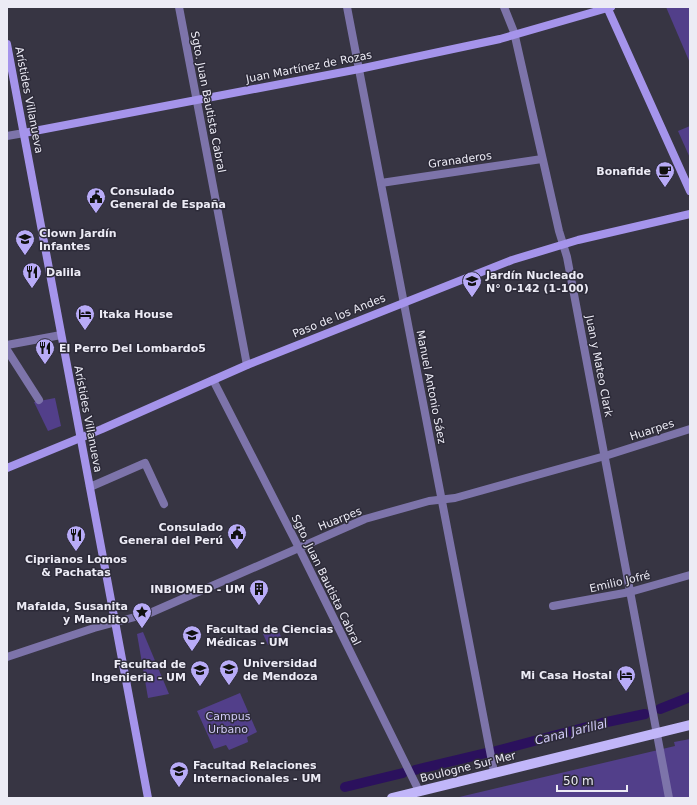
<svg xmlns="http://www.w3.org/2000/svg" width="697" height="805" font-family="'DejaVu Sans',sans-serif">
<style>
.green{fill:#523f8a}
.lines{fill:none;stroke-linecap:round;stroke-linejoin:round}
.canal{stroke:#2b115d;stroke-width:10}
.street{stroke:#7d74aa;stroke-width:8}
.secondary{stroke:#a594eb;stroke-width:8}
.primary{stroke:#c1b6f9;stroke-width:10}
.labels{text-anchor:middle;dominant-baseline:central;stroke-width:3;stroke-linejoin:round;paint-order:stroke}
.street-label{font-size:11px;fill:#ecebf5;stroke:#2d2b39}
.poi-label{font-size:11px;font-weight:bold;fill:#ecebf5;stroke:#2d2b39;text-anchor:start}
.park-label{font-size:11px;fill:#d1caf7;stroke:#2d2b39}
.water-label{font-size:12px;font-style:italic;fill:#d2cbf8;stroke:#2d2b39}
</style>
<rect width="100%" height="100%" fill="#373543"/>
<g class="green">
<polygon points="666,7 690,7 690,63"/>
<polygon points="690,126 690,158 678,131"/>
<polygon points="55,398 61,426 48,431 34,402"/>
<polygon points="277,627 282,639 268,645 263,634"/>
<polygon points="143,632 169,694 148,698 137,634"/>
<polygon points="240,693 257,732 247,737 248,742 229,750 226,745 214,749 197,711"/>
<polygon points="690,739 690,798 455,798 675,746 674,742"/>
</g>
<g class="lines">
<g class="canal">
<polyline points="660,709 690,697"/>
<polyline points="496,751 602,723 645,714"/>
<polyline points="415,770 486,753"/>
<polyline points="345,787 403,773"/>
</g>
<g class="street">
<polyline points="179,7 247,365"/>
<polyline points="347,7 494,772"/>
<polyline points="504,7 514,32 559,231 567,257 669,798"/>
<polyline points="7,136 24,133"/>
<polyline points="381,183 542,159"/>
<polyline points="7,345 61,335"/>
<polyline points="7,350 39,400"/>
<polyline points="213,380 299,548 419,791"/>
<polyline points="90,487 145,463 164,504"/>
<polyline points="553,606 630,592 690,575"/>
<polyline points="7,657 94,628 150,613 365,519 429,501 455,498 605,456 690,429"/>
</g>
<g class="secondary">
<polyline points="607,7 690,191"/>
<polyline points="7,44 148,798"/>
<polyline points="24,133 359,69 500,39 611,7"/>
<polyline points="7,468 102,429 247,365 512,260 578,240 690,214"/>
</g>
<polyline class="primary" points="392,798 690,725"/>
</g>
<defs>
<symbol id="cafe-pin" viewBox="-11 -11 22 30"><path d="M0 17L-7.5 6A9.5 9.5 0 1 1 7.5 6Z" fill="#b8abf7" stroke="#2d2b39"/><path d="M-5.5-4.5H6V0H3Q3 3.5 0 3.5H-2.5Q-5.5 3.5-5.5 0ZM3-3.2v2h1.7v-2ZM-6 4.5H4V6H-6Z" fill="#111"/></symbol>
<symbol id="civic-pin" viewBox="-11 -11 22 30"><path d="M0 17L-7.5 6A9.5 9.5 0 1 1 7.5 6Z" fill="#b8abf7" stroke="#2d2b39"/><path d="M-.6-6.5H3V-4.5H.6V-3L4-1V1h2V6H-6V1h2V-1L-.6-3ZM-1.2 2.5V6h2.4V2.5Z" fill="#111"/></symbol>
<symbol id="school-pin" viewBox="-11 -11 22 30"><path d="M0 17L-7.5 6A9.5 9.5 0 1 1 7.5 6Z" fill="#b8abf7" stroke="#2d2b39"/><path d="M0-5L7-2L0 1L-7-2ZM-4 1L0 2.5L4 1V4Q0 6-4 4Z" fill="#111"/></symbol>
<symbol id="restaurant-pin" viewBox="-11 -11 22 30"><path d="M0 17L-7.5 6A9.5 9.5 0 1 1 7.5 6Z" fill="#b8abf7" stroke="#2d2b39"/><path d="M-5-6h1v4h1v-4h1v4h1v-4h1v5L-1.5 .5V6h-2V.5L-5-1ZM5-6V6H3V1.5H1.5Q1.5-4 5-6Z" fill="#111"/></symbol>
<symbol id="hotel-pin" viewBox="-11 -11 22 30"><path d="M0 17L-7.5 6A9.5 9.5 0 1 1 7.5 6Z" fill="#b8abf7" stroke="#2d2b39"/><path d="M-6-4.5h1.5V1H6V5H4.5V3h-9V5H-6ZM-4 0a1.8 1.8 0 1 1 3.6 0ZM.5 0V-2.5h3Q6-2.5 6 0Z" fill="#111"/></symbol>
<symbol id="building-pin" viewBox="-11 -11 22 30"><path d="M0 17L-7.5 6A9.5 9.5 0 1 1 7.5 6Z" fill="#b8abf7" stroke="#2d2b39"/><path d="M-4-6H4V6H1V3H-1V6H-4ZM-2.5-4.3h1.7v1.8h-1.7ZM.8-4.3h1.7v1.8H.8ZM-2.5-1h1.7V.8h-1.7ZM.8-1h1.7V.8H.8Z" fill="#111"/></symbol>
<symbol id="sight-pin" viewBox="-11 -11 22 30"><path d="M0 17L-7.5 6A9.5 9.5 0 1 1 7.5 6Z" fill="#b8abf7" stroke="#2d2b39"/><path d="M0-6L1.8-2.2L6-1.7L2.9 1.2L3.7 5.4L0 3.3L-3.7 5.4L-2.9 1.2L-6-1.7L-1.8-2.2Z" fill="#111"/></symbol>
<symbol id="university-pin" viewBox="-11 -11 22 30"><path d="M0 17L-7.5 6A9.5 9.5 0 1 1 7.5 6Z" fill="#b8abf7" stroke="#2d2b39"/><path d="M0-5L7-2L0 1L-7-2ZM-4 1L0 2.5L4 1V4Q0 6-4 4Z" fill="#111"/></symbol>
</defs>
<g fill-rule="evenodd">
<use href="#cafe-pin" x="654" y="160" width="22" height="30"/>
<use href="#civic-pin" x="85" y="186" width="22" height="30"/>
<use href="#school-pin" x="14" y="228" width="22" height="30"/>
<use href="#restaurant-pin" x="21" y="261" width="22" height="30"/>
<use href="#school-pin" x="461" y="270" width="22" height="30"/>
<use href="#hotel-pin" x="74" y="303" width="22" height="30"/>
<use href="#restaurant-pin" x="34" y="337" width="22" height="30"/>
<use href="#civic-pin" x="226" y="522" width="22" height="30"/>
<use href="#restaurant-pin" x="65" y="524" width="22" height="30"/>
<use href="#building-pin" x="248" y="578" width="22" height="30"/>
<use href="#sight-pin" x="131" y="601" width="22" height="30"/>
<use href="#university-pin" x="181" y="624" width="22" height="30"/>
<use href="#university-pin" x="218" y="658" width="22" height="30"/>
<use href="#university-pin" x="189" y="659" width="22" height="30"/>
<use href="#hotel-pin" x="615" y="664" width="22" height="30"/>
<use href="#university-pin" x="168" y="760" width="22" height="30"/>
</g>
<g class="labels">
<g class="street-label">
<text transform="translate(309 67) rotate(-11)">Juan Martínez de Rozas</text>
<text transform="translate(29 100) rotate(79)">Arístides Villanueva</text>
<text transform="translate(208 102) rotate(79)">Sgto. Juan Bautista Cabral</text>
<text transform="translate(460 160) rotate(-8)">Granaderos</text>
<text transform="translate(339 316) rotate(-22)">Paso de los Andes</text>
<text transform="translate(599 366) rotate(79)">Juan y Mateo Clark</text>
<text transform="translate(431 387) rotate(79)">Manuel Antonio Sáez</text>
<text transform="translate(88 419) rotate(79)">Arístides Villanueva</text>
<text transform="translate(652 430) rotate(-18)">Huarpes</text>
<text transform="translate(340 519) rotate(-22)">Huarpes</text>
<text transform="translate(326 580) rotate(64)">Sgto. Juan Bautista Cabral</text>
<text transform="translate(620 582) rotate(-13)">Emilio Jofré</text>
<text transform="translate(468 767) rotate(-14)">Boulogne Sur Mer</text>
</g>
<g class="poi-label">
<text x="651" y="171" text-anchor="end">Bonafide</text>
<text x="110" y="191">Consulado<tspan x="110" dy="13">General de España</tspan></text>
<text x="39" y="233">Clown Jardín<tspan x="39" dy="13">Infantes</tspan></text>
<text x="46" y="272">Dalila</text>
<text x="486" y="275">Jardín Nucleado<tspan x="486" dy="13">N° 0-142 (1-100)</tspan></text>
<text x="99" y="314">Itaka House</text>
<text x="59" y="348">El Perro Del Lombardo5</text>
<text x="223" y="527" text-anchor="end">Consulado<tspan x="223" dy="13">General del Perú</tspan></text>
<text x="76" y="559" text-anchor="middle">Ciprianos Lomos<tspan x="76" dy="13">&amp; Pachatas</tspan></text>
<text x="245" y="589" text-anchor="end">INBIOMED - UM</text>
<text x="128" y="606" text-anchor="end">Mafalda, Susanita<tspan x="128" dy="13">y Manolito</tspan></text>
<text x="206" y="629">Facultad de Ciencias<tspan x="206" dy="13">Médicas - UM</tspan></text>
<text x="243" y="663">Universidad<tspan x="243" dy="13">de Mendoza</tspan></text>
<text x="186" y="664" text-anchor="end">Facultad de<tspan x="186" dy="13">Ingenieria - UM</tspan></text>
<text x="612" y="675" text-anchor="end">Mi Casa Hostal</text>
<text x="193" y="765">Facultad Relaciones<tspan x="193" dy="13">Internacionales - UM</tspan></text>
</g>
<g class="park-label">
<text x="228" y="716">Campus<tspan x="228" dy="13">Urbano</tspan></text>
</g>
<g class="water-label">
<text transform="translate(571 732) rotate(-14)">Canal Jarillal</text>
</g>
</g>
<rect width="697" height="805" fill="none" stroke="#ecebf5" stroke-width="16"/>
<path d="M557 785v6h70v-6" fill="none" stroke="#ecebf5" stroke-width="2"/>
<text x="563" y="785" font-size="12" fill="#ecebf5" stroke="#2d2b39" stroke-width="3" paint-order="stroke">50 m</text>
</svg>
